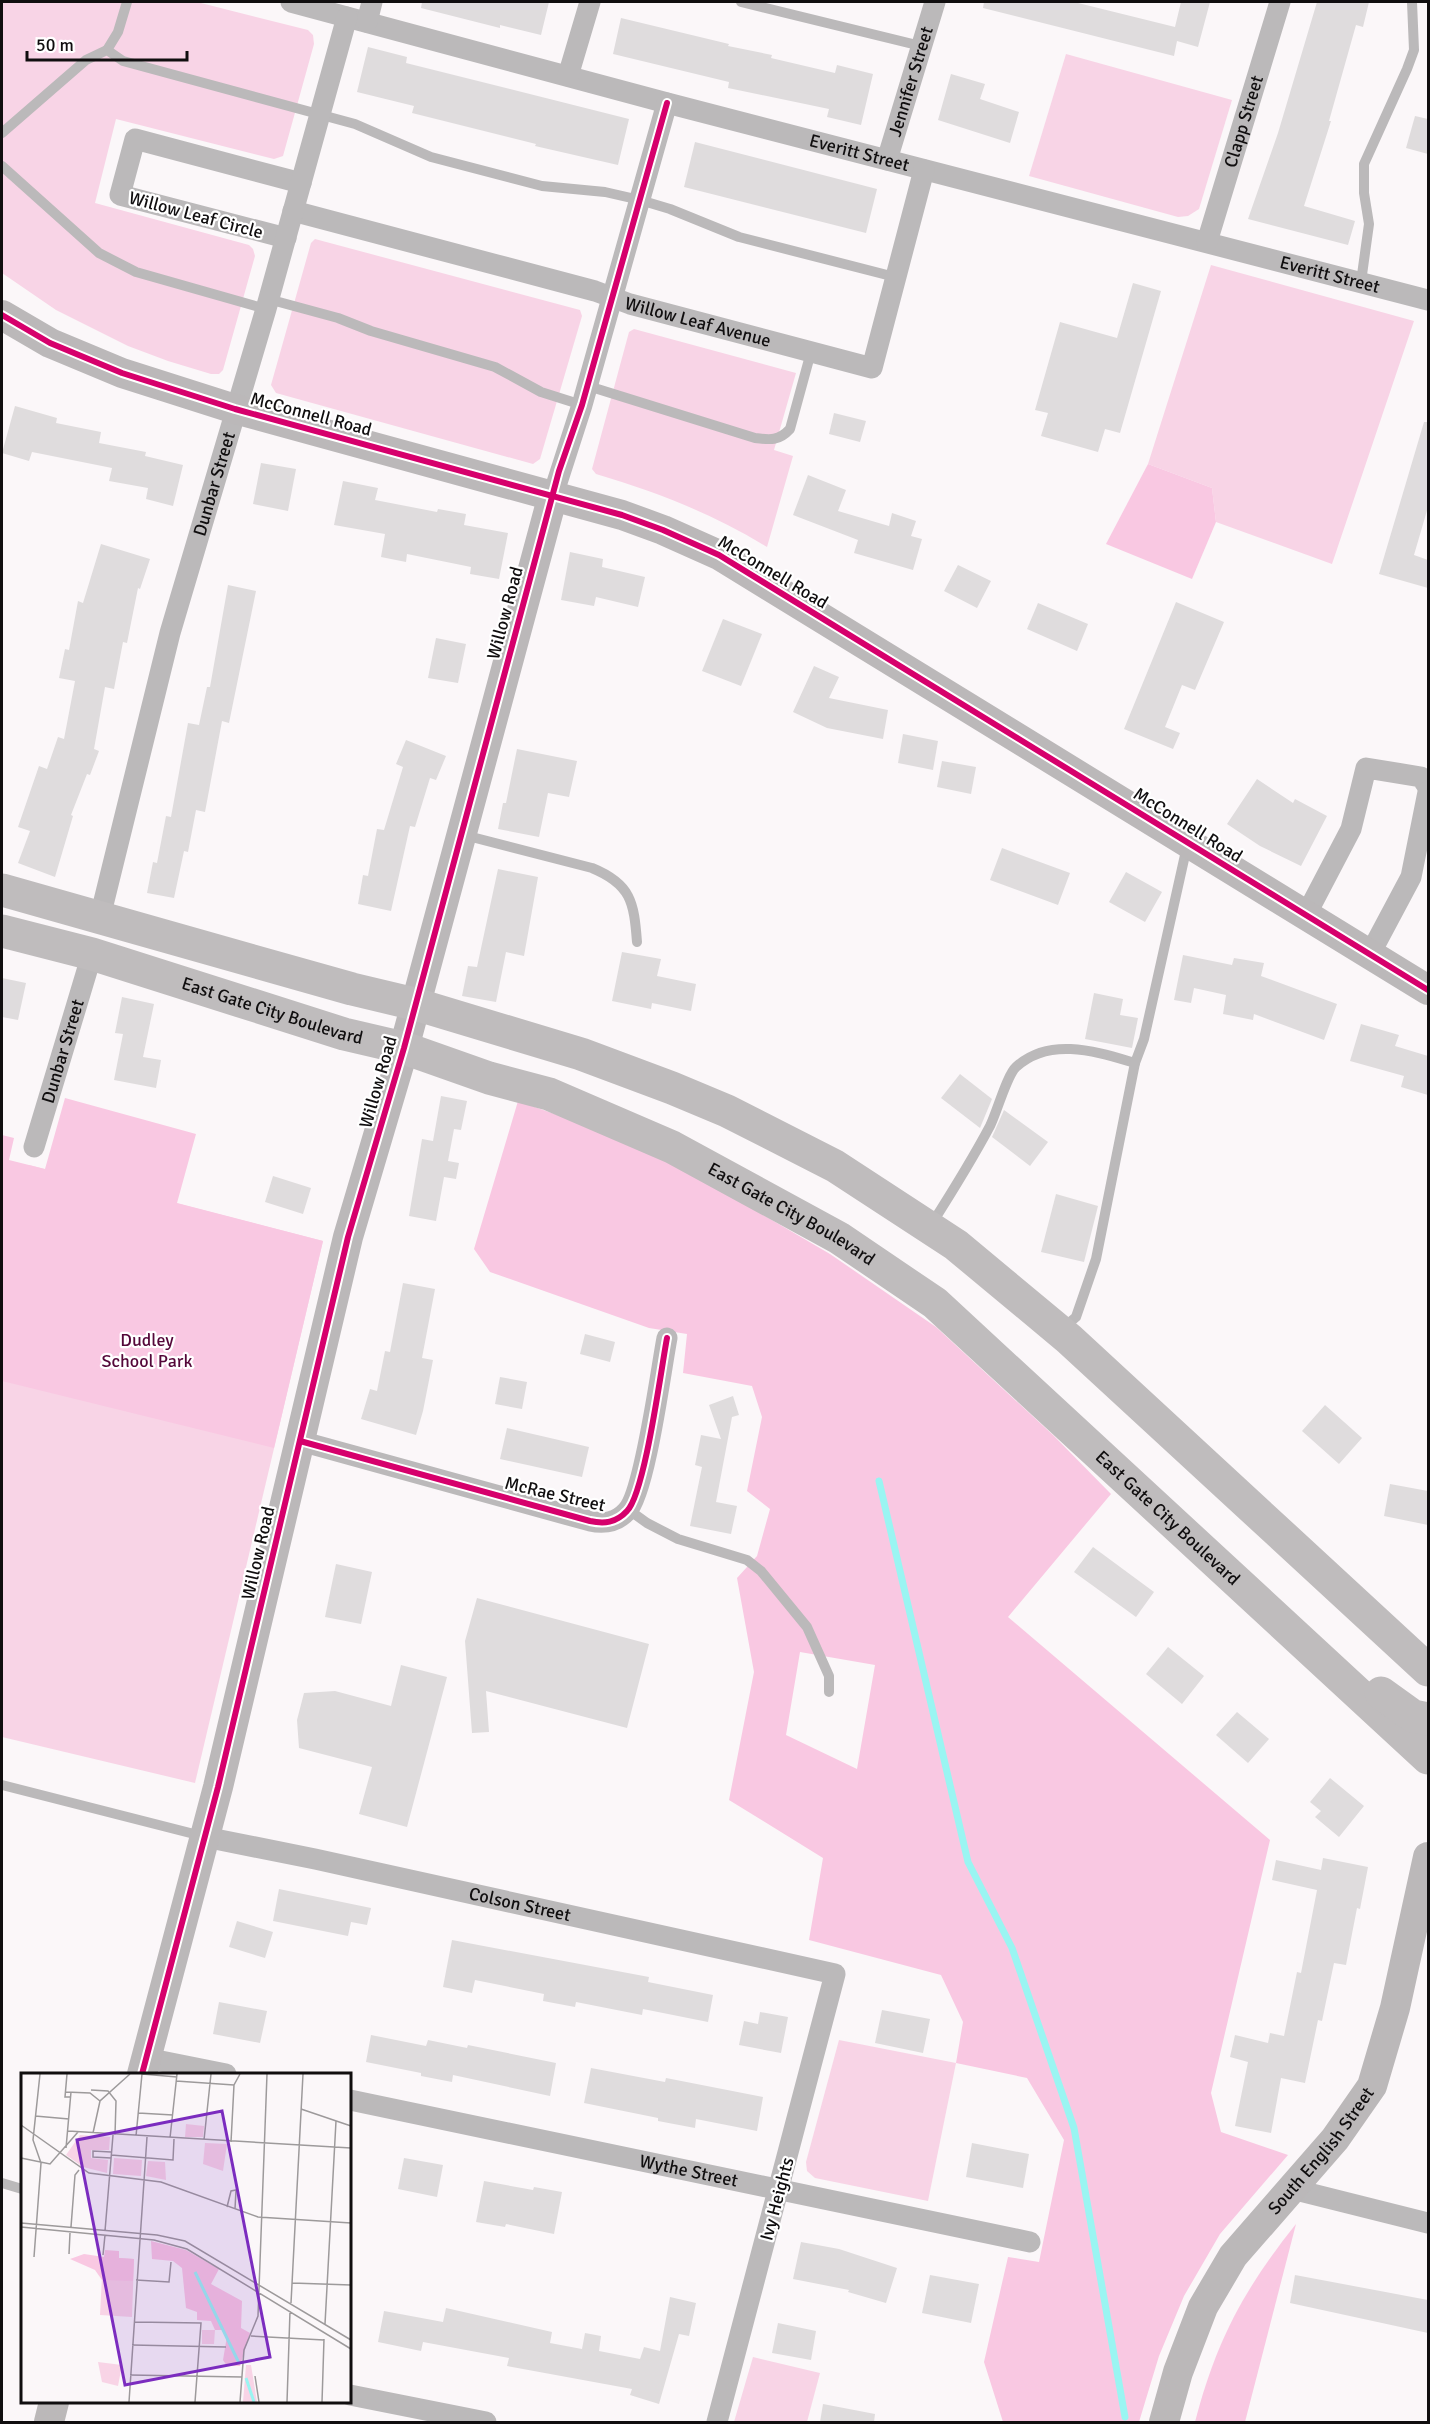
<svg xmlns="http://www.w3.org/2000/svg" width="1430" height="2424" font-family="Signika,sans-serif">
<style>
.green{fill:#f8d4e6}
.forest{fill:#f9c8e2;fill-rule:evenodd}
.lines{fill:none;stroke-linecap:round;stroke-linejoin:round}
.stream{stroke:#9af5f2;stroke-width:7}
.building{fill:#dfdcdd}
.lane{stroke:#bbb9ba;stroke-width:10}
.street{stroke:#bbb9ba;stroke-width:21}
.secondary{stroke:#bbb8b9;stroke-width:30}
.primary{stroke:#bfbcbd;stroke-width:33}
.cycleway-casing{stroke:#fff;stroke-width:10}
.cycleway{stroke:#d6006c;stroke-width:6}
.labels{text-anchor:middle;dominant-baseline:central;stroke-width:4.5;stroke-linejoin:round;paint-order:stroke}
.street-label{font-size:18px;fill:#100e0f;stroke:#fff}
.park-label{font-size:18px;fill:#540739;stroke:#fff}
.inset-river{fill:none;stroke:#9af5f2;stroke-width:3}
.inset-road{fill:none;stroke:#9d9a9b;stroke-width:1.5}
.view{fill:#7b2cbf;fill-opacity:0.15;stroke:#7b2cbf;stroke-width:3}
.inset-edge{fill:none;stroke:#100e0f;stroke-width:3}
</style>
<rect width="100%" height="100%" fill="#fbf7f9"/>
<g class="green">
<polygon points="2,2 197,2 308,30 313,35 314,44 283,156 274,159 116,119 95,203 249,245 253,249 255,256 223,370 219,374 211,374 168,361 128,346 56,310 2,273"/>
<polygon points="1066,54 1232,100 1199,209 1188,216 1178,217 1029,176"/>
<polygon points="315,239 580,310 582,316 540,459 533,464 276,393 271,385 311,243"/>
<polygon points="1211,265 1414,321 1332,564 1216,522 1212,488 1148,464"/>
<path d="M634 329 796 373 774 450 793 456 767 547C713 514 657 492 596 474L592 469 629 332Z"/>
<polygon points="29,1165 323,1241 195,1783 2,1737 2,1272"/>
<polygon points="839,2040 956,2063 928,2201 815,2178 807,2171 806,2162"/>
<polygon points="753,2357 820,2373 807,2422 734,2422"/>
</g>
<g class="forest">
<polygon points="1148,464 1212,488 1216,522 1192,579 1106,544"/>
<polygon points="65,1098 196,1134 177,1203 323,1241 274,1448 2,1381 2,1135 14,1138 9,1160 45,1169"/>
<path d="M518 1101 605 1132 698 1177 830 1254 936 1327 1053 1435 1111 1494 1008 1617 1270 1840 1211 2093 1221 2132 1288 2155 1220 2234 1184 2296 1159 2356 1139 2422H1003L984 2362 1008 2257 1039 2262 1064 2140 1027 2078 956 2063 963 2022 941 1975 809 1940 823 1858 729 1800 754 1672 737 1578 757 1556 770 1509 747 1491 762 1417 752 1386 683 1373 687 1334 649 1328 490 1272 474 1249ZM800 1652 875 1665 857 1769 786 1735Z"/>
<path d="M1296 2224 1245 2422H1195C1216 2341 1244 2289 1296 2224Z"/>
</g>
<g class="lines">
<polyline class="stream" points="879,1481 968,1862 1012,1948 1074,2128 1125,2417"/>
</g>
<g class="building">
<polygon points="422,2 549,2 541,35 500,25 500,28 421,8"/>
<polygon points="984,2 1074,2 1175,27 1181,2 1210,2 1198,47 1177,41 1174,56 983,8"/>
<polygon points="1317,2 1369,2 1363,27 1356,25 1329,121 1331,121 1304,206 1355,221 1348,245 1248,219 1278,133"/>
<polygon points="621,18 729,44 728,46 772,55 771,58 835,73 837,65 873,74 861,125 827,117 829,109 728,88 729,82 613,54"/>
<polygon points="368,47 407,57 406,63 629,119 618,165 535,146 536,144 412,113 414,106 357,92"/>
<polygon points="951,74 985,84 980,99 1019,112 1010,143 938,120"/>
<polygon points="1415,116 1428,119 1428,154 1406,148"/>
<polygon points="695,142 877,189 866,233 684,187"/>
<polygon points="1133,283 1161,291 1120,433 1105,429 1098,452 1041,436 1048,413 1035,410 1060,322 1117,338"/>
<polygon points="15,406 57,418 56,423 101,432 99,443 146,452 145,456 183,465 173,506 146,499 148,488 109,481 112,468 32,452 29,461 2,453"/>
<polygon points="834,413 866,421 860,442 829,434"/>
<polygon points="1424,422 1428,422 1428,507 1414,555 1428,560 1428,588 1379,574"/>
<polygon points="261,463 296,469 288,511 253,504"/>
<polygon points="808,475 846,490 838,511 889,526 892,513 916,521 911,536 922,539 913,570 854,553 858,540 793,515"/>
<polygon points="343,481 378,488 375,500 437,512 438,509 466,514 464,525 508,533 499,579 470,574 471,567 407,554 406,562 381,557 385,534 334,525"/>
<polygon points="101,544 150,559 140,589 138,588 127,643 123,642 114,689 105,687 94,749 99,751 90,775 87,774 71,815 73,816 55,877 18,863 30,831 18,827 39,766 47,769 58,737 64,739 75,681 59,678 65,649 69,650 78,601 83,603"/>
<polygon points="570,552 603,559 602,567 645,577 638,607 596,597 594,606 561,600"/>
<polygon points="958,565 991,581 977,608 944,591"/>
<polygon points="228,585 256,591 229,723 222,721 205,812 196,810 188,852 184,851 174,898 147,893 153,862 157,863 166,816 171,817 188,723 199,725 207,687 210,687"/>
<polygon points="1176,602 1224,622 1195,690 1182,685 1165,727 1180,733 1173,749 1124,729"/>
<polygon points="1038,603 1088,624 1077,651 1027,629"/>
<polygon points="723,619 762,634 741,686 702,671"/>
<polygon points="436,638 466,644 458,683 428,678"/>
<polygon points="814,666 839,677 829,698 888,710 883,739 827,728 793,712"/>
<polygon points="903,734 938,741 933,770 898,763"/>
<polygon points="406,740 446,756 436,780 430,778 415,827 410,826 391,911 358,904 363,875 368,876 377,829 384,830 403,767 396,764"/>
<polygon points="517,749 577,761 569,797 548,793 539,837 498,829 503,803 506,803"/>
<polygon points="942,761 976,767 971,794 937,787"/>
<polygon points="1257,779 1293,803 1295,799 1327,816 1301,866 1260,846 1227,824"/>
<polygon points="1002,848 1070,873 1058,905 990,880"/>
<polygon points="498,869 538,877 524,956 506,952 496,1002 462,996 468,966 477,967"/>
<polygon points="1126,872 1162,892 1145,922 1109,902"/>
<polygon points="622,952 661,959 657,976 696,984 691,1011 652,1003 651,1009 612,1001"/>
<polygon points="1183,955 1232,965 1234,958 1264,963 1261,976 1337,1004 1324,1040 1254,1014 1253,1020 1223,1014 1226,995 1194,988 1191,1003 1174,1000"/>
<polygon points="2,978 26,983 18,1020 2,1017"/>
<polygon points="1094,993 1123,999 1120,1015 1138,1018 1132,1048 1085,1039"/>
<polygon points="122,997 154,1004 143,1057 161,1060 156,1088 114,1080 123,1034 115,1033"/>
<polygon points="1361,1024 1399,1035 1395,1046 1428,1056 1428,1095 1401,1087 1404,1076 1350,1061"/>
<polygon points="960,1074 992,1099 980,1128 941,1098"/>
<polygon points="441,1096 467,1101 461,1130 454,1129 448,1161 459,1163 456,1179 444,1177 436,1221 409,1216 422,1139 433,1141"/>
<polygon points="1004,1110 1048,1142 1030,1166 992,1137"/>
<polygon points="273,1176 311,1188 303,1214 265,1202"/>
<polygon points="1056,1194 1098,1206 1084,1262 1041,1252"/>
<polygon points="403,1283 435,1289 422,1358 433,1360 423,1411 416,1435 361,1419 370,1389 377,1391 385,1351 390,1352"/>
<polygon points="585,1334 615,1342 610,1362 580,1354"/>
<polygon points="500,1377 527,1382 522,1409 495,1404"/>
<polygon points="733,1396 739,1415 732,1417 716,1502 737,1506 731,1534 690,1526 702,1467 695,1465 701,1435 721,1439 709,1405"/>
<polygon points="1325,1405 1362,1438 1339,1464 1302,1431"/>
<polygon points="507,1428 589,1447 582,1477 500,1459"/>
<polygon points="1390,1484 1428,1491 1428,1525 1384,1516"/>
<polygon points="1093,1547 1154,1592 1136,1617 1074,1572"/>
<polygon points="336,1564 372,1572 361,1624 325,1617"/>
<polygon points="477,1598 649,1644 627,1728 486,1691 489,1732 472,1733 465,1641"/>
<polygon points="1168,1647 1204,1676 1182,1704 1146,1674"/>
<polygon points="401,1665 447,1677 407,1827 359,1814 372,1767 299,1748 297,1720 304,1693 335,1691 391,1706"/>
<polygon points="1237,1712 1269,1739 1248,1763 1216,1735"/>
<polygon points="1330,1778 1364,1806 1339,1837 1315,1817 1321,1811 1310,1802"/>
<polygon points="1323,1858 1368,1867 1360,1909 1357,1908 1346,1965 1334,1963 1322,2021 1318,2020 1305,2083 1281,2078 1271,2133 1235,2126 1248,2062 1230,2057 1235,2035 1268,2043 1270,2033 1284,2036 1297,1972 1301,1973 1317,1890 1272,1880 1276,1860 1321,1870"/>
<polygon points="279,1889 371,1908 367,1925 351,1922 348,1936 273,1921"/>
<polygon points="237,1921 273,1932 265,1958 229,1947"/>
<polygon points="452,1940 649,1977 648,1982 713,1995 708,2022 643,2009 642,2015 576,2002 575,2007 543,2001 544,1994 475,1980 472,1993 443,1987"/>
<polygon points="219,2002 267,2011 260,2043 213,2034"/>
<polygon points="882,2010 930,2019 923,2053 875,2043"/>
<polygon points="760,2012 788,2017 781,2053 739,2045 744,2021 758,2024"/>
<polygon points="371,2035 426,2046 428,2040 467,2048 468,2045 556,2063 550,2096 453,2075 452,2082 421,2076 421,2073 366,2062"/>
<polygon points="591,2068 665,2082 666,2078 763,2097 757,2131 696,2119 695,2128 658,2121 658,2118 584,2103"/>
<polygon points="972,2143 1029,2154 1023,2188 966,2177"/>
<polygon points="404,2158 443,2165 437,2197 398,2189"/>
<polygon points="484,2181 533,2190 534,2187 562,2192 554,2234 506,2224 505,2227 476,2222"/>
<polygon points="801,2242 839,2249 897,2268 886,2303 848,2292 849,2290 793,2279"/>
<polygon points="930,2275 979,2284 971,2323 922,2313"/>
<polygon points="1295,2275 1428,2300 1428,2333 1290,2303"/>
<polygon points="670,2297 696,2303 689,2336 679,2334 659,2404 630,2395 632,2389 507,2366 509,2358 423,2342 421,2351 378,2342 384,2311 443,2322 446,2308 552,2332 550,2343 582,2349 585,2333 601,2336 599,2351 640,2359 644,2347 660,2351"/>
<polygon points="778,2323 816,2331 811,2360 772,2353"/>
<polygon points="823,2404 875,2414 874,2422 820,2422"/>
</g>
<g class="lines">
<g class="lane">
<polyline points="741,2 921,46"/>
<polyline points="107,50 118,32 127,2"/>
<polyline points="2,133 86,60 107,50 123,61 355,124 431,157 542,186 605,192 640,200 670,209 739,237 895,277"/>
<polyline points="2,166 99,253 136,272 266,309"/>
<polyline points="1361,282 1369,224 1364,193 1364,164 1407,69 1414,50 1412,2"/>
<polyline points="268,299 338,318 371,331 495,367 541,392 582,405"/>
<path d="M588 386 755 438C770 440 779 441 790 429L811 352"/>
<path d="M464 835 592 868C631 884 634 902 637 942"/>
<path d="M931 1225C952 1192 972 1160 990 1126 997 1112 1007 1075 1016 1067 1050 1036 1097 1052 1135 1063"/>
<polyline points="1062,1329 1076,1317 1096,1259 1135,1063 1144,1039 1187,846"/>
<polyline points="629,1510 647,1523 678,1539 747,1560 761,1571 807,1627 829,1676 829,1692"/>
<polyline points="2,1785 202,1836"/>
<polyline points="2,2183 22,2189"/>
</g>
<g class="street">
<path id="s1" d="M291 2 667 103 1428 300"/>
<polyline points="367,22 372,2"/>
<polyline points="568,76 590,2"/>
<path id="s2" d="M887 160 935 2"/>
<path id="s3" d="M293 211 595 291 630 304 872 368 924 170"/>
<polyline points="286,238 120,195 135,139 301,183"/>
<path id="s4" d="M1207 242 1280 2"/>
<polyline points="553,495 582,405 667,103"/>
<polyline points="1306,915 1351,829 1366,768 1421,777 1428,787"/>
<path id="s5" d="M100 917 170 633 266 309 347 17"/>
<polyline points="1370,954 1411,877 1428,792"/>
<path id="s6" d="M34 1147 92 954"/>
<path d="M300 1441 590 1521C604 1524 616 1523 627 1511 645 1493 661 1369 667 1338"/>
<path id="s7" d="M205 1837 315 1859 835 1974 717 2422"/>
<polyline points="146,2058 226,2074"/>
<path id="s8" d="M350 2100 1030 2242"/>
<polyline points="1292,2189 1428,2223"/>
<polyline points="350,2395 486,2422"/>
</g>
<g class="secondary">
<polyline points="2,315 50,343 122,373 235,409 622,515 663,530 719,555 1428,990"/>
<polyline points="142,2074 218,1787 348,1237 404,1048 553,495"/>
<polyline points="49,2422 54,2402"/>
<path id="s9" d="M1164 2422 1178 2372 1203 2307 1233 2256 1335 2139 1372 2086 1395 2008 1428 1857"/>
</g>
<g class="primary">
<polyline points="2,890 352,989 415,1004 581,1054 672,1088 727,1111 835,1166 956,1245 1069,1339 1428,1670"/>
<path id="s10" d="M2 931 92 954 344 1034 404 1048 489 1078 549 1094 672 1147 839 1238 935 1303 1428 1758"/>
<polyline points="1381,1693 1413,1716 1428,1719"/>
</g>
<defs>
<g id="cycleway">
<polyline points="2,315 50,343 122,373 235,409 622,515 663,530 719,555 1428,990"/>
<path d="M300 1441 590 1521C604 1524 616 1523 627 1511 645 1493 661 1369 667 1338"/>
<polyline points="142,2074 218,1787 348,1237 404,1048 559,471 582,405 667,103"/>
</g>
</defs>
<use href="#cycleway" class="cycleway-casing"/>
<use href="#cycleway" class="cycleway"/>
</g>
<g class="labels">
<g class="street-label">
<text stroke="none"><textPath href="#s2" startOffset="82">Jennifer Street</textPath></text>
<text stroke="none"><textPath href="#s4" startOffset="126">Clapp Street</textPath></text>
<text stroke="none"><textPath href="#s1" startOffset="588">Everitt Street</textPath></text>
<text transform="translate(196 215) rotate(15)">Willow Leaf Circle</text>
<text stroke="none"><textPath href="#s1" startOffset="1074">Everitt Street</textPath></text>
<text stroke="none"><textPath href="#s3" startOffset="420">Willow Leaf Avenue</textPath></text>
<text transform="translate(311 414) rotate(15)">McConnell Road</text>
<text stroke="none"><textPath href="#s5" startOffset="448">Dunbar Street</textPath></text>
<text transform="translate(773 572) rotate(31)">McConnell Road</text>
<text transform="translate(505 613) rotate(-75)">Willow Road</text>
<text transform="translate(1188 825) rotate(32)">McConnell Road</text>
<text stroke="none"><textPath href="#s10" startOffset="282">East Gate City Boulevard</textPath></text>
<text stroke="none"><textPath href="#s6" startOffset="100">Dunbar Street</textPath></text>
<text transform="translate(378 1082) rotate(-74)">Willow Road</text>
<text stroke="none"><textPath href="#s10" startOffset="842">East Gate City Boulevard</textPath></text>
<text transform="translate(555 1494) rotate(13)">McRae Street</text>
<text stroke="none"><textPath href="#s10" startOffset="1328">East Gate City Boulevard</textPath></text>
<text transform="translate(258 1553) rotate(-77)">Willow Road</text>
<text stroke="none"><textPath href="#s7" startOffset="322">Colson Street</textPath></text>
<text stroke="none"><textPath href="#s9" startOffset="318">South English Street</textPath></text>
<text stroke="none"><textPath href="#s8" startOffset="346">Wythe Street</textPath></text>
<text transform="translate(777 2199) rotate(-75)">Ivy Heights</text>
</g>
<g class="park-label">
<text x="147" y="1340">Dudley<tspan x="147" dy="21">School Park</tspan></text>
</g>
</g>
<g transform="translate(21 2073)">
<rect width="330" height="330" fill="#fbf7f9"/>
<path d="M165 51 183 53 182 64H164ZM59 62 89 64 88 77H70V85L87 87 86 100 62 94 45 82ZM184 70 206 71 202 98 182 91ZM93 85 121 87 120 103 92 101ZM127 88 144 89 145 107 125 103ZM82 184 113 186 111 244 79 242ZM181 257H194L193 271H181ZM77 289 101 292 97 313 81 309ZM225 292H230L236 329H222Z" fill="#f8d4e6"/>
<path d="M130 168 165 177 198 196 190 211 221 228 220 255 229 260 219 293H206L202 287 206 263 201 257H194L190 248 176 247V239L165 235 161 195 152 188 131 186ZM84 177 98 178V185L113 186 112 208 81 207 74 197 49 186 63 181 83 184Z" fill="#f9c8e2"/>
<path class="inset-river" d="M174 199 218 290M225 305 233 329"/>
<path class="inset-road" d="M46 1 44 24H50M121 1 156 4M155 8 213 12M70 17 87 18 95 28 94 62M45 19 69 20 79 28M280 36 330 53M117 40 152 42M14 43 48 46M0 52 68 100 140 109 237 144 330 150M47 58 330 75M72 60 79 28 109 1M115 63 121 1M149 65 156 1M183 67 190 1M210 69 213 12 219 1M45 75 50 19M90 82 152 87 153 66M0 85 29 91 57 59M90 85 72 84V78L90 79M206 134 210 118 215 117 214 136M0 150 136 162 164 168 330 267M0 154 133 167 166 176 330 276M50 154 54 102 58 97M84 158 92 62M48 181 49 160M82 182 84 162M13 184 20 90 12 67 19 1M115 207 148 209 150 189M271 210 330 212M270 230 282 1M113 249 180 250 174 329M304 251 315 48M230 263 303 267M111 272 205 274M109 302 221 304M234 303 238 329M108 329 126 64M219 329 223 277 237 243 246 1M266 329 269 238M301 329 303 266"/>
<path class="view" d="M201 38 249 284 104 312 56 67Z"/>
<rect width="330" height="330" class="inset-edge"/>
</g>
<rect width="1430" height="2424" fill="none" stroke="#100e0f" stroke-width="6"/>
<path d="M27 51v9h160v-9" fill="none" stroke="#100e0f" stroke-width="3"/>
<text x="36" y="51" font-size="18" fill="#100e0f" stroke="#ffffff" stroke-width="4.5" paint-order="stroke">50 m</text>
</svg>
